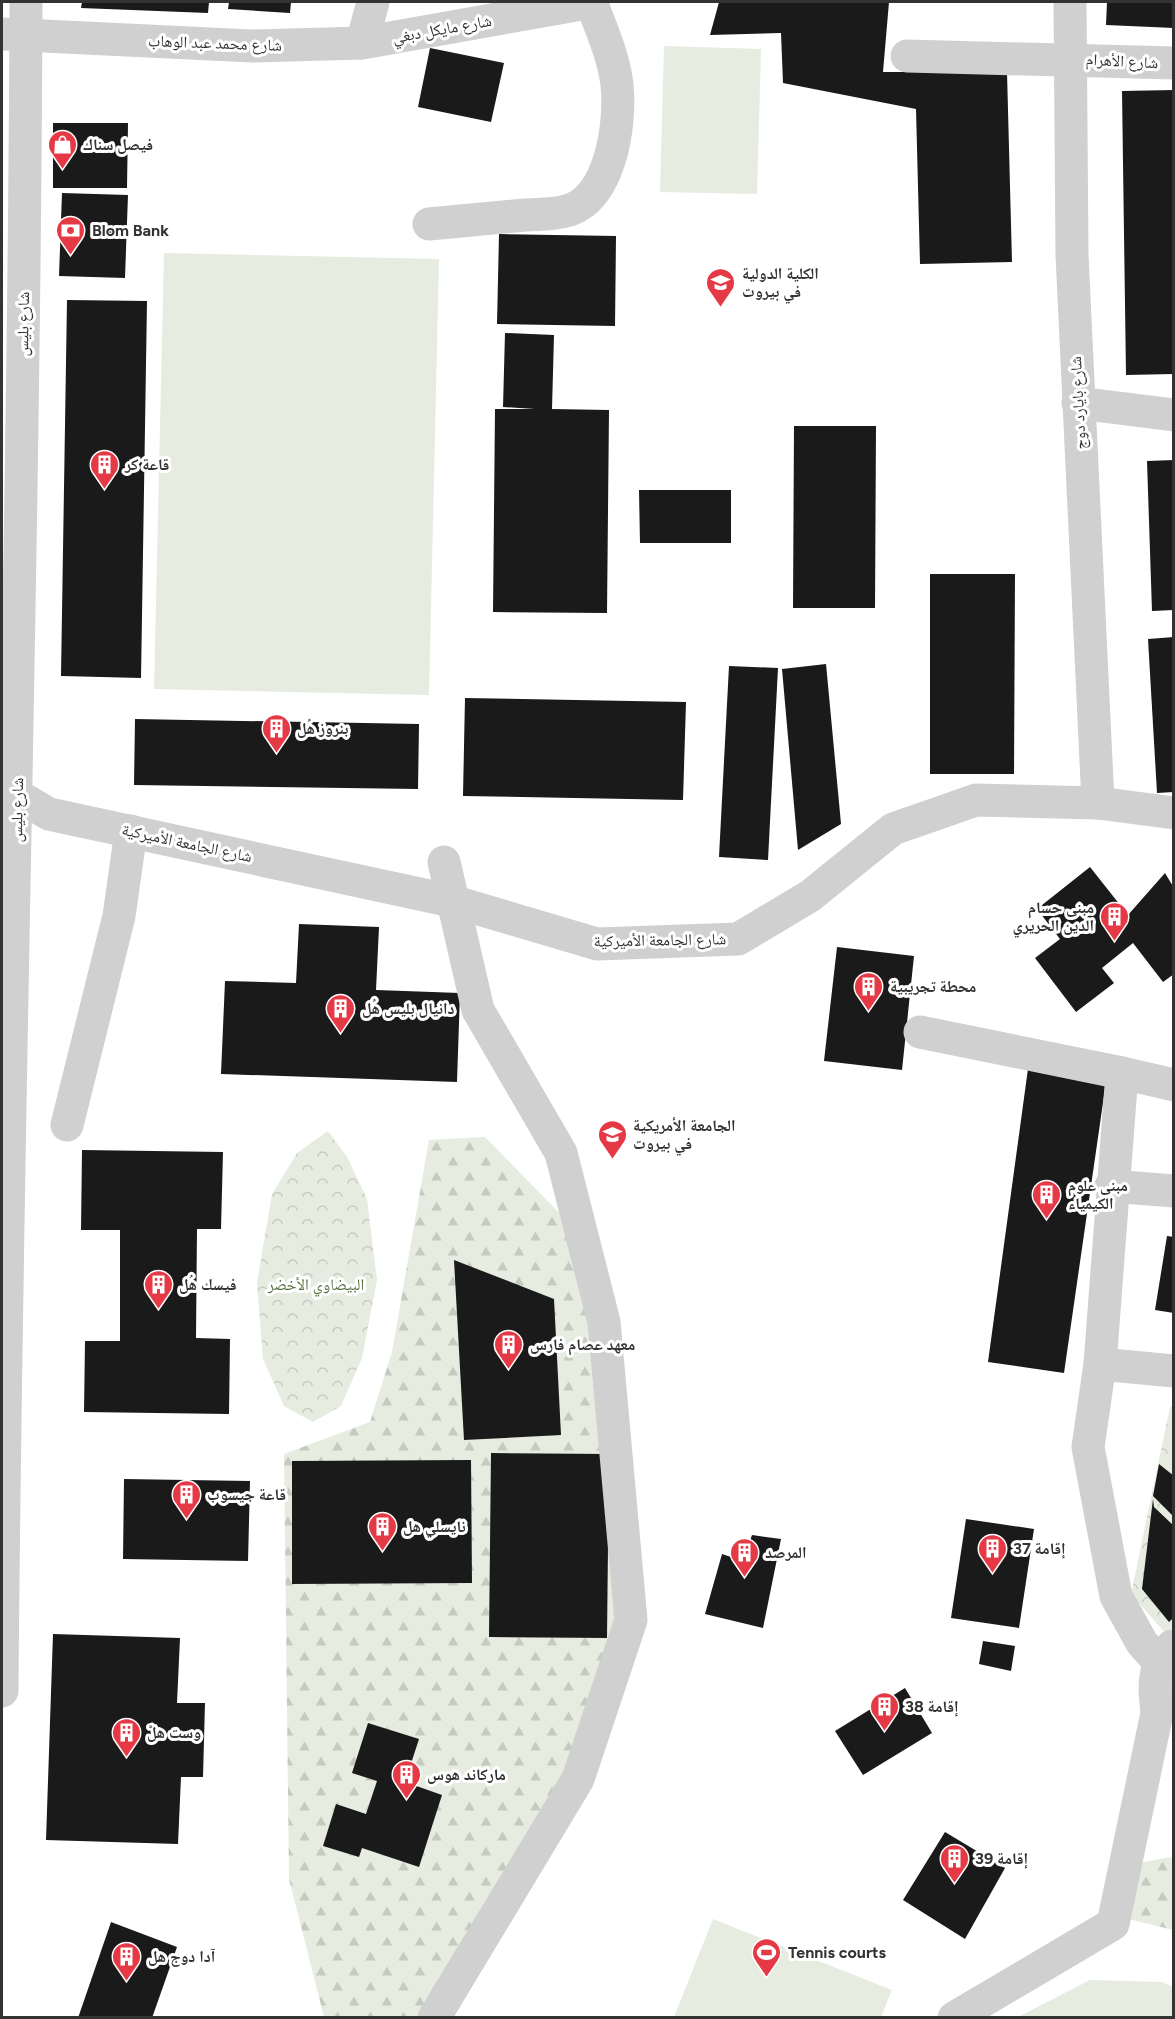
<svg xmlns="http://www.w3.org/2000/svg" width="1175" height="2019" font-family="Figtree,'Noto Naskh Arabic',sans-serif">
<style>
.grass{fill:#e6ecdf}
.forest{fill:url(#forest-firs)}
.park{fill:url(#park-crowns)}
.building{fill:#1a1a1a}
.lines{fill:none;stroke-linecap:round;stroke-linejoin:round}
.minor{stroke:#d0d0d0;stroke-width:33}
.labels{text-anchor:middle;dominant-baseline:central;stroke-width:6;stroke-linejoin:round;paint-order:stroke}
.street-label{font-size:16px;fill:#333;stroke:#fff}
.poi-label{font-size:16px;font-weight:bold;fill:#333;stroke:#fff;text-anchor:start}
.park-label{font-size:16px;fill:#56703f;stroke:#fff}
</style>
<defs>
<pattern id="forest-firs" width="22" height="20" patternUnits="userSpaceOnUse" patternTransform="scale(1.5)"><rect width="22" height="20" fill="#e6ecdf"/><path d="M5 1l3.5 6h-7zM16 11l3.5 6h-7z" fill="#c6cbc0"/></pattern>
<pattern id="park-crowns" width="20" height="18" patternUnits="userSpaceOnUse" patternTransform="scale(1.5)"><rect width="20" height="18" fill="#e6ecdf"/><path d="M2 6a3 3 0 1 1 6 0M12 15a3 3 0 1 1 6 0" fill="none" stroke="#c6cbc0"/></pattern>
</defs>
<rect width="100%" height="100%" fill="#fff"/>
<g class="grass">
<polygon points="664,46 761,49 757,194 660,192"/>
<polygon points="164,253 439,259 429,695 154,689"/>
<polygon points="713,1919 892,1990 881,2017 674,2017"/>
<polygon points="1090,1980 1162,1982 1173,1987 1173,2017 1018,2017"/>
</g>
<g class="forest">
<polygon points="485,1137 575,1229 598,1325 625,1619 569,1775 431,2017 324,2017 289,1879 284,1454 370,1422 392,1352 429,1140"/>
<polygon points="1170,1857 1173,1859 1173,1930 1125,1918 1140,1863"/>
</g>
<g class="park">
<polygon points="328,1131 347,1157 367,1199 377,1280 362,1358 341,1406 313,1422 284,1406 263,1359 257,1283 272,1194 297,1153"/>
<polygon points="1170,1407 1173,1407 1173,1628 1166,1634 1131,1594"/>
</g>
<g class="building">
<polygon points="82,2 209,2 208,13 81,8"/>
<polygon points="229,2 291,2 290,13 228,9"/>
<polygon points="719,2 889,2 883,72 1007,72 1012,262 920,264 916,109 783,83 781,33 710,35"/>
<polygon points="1107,2 1174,2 1174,28 1106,25"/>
<polygon points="430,48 504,63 491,122 418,107"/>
<polygon points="1174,90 1174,374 1126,375 1122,91"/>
<polygon points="53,123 128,123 127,188 53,188"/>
<polygon points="62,193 128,195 125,278 59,276"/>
<polygon points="499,234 616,236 615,326 497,324"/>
<polygon points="67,300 147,301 141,678 61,676"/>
<polygon points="505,333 554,335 552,409 609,410 607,613 493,612 495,409 535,409 503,407"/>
<polygon points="794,426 876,426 875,608 793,608"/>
<polygon points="1174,460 1174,610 1152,611 1147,461"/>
<polygon points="639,490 731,490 731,543 640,543"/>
<polygon points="930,574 1015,574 1014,774 930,774"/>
<polygon points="1174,637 1174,792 1157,793 1148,639"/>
<polygon points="826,664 841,824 798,850 782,669"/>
<polygon points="729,666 778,668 768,860 719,857"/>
<polygon points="465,698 686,702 683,800 463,796"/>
<polygon points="135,719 419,724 418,789 134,785"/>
<polygon points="1090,867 1128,915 1165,873 1174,888 1174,974 1163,982 1133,943 1102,968 1114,983 1076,1012 1035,958 1060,939 1037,909"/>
<polygon points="299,924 379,927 376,990 460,993 457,1082 221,1074 225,981 296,983"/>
<polygon points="837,947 914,956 902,1070 824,1061"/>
<polygon points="1030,1054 1107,1075 1064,1373 988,1362"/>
<polygon points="82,1150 223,1152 221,1229 197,1229 196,1338 230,1339 229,1414 84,1412 85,1341 120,1341 120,1230 81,1230"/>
<polygon points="1167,1236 1174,1237 1174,1313 1155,1310"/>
<polygon points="454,1260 554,1299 561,1435 464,1440"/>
<polygon points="491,1453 609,1454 607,1638 489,1637"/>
<polygon points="471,1460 472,1583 292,1584 292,1461"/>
<polygon points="1159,1464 1174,1476 1174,1517 1153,1496"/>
<polygon points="124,1479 250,1481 248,1561 123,1559"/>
<polygon points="1153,1499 1154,1507 1174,1526 1174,1617 1169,1622 1142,1589"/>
<polygon points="966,1519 1034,1529 1019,1628 951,1618"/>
<polygon points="752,1535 781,1539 763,1628 705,1614 722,1554 743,1561"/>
<polygon points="53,1634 180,1638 177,1703 205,1703 203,1777 181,1777 178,1844 46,1840"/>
<polygon points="983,1641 1015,1646 1011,1671 979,1664"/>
<polygon points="905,1688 932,1733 863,1775 835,1731"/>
<polygon points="368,1723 419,1739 405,1782 442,1795 419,1867 362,1848 359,1857 323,1846 336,1804 366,1814 377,1781 352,1773"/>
<polygon points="945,1832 1005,1868 965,1939 903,1900"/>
<polygon points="111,1922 177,1947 152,2018 78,2018"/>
</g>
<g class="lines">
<g class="minor">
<polyline points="1070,2 1072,255 1098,803"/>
<polyline points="2,34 252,46 362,43 593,2"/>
<polyline points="362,43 373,2"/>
<polyline points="907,56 1174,63"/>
<path d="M429 224C461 221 493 218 525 215 538 214 553 215 566 211 611 200 621 123 617 85 614 57 601 28 591 2"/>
<polyline points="1078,403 1174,415"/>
<polyline points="3,787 49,814 452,901 597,944 738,939 810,896 893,829 976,800 1098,803 1174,813"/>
<polyline points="920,1032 1122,1073 1100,1364 1088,1447 1116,1596 1142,1643 1159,1662"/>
<polyline points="1122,1073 1174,1085"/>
<polyline points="67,1125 119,916 131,831"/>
<polyline points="1111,1186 1174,1191"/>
<polyline points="1100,1364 1174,1371"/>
<path d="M2 1691C6 1128 24 565 26 2"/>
<polyline points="434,2018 578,1779 631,1620 604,1322 561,1153 478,1010 444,862"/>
<path d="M954 2018 1113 1924 1157 1713C1154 1683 1152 1669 1172 1646"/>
</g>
</g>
<defs>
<symbol id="shop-pin" viewBox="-11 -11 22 30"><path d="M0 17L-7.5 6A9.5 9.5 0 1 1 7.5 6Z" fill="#e63946" stroke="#fff"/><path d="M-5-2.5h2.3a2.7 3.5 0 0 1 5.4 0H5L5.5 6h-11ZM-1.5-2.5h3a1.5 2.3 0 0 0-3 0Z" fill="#fff"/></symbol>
<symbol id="bank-pin" viewBox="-11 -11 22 30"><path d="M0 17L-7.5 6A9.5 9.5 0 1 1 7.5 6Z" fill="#e63946" stroke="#fff"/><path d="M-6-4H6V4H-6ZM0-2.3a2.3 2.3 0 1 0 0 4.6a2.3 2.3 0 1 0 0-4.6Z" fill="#fff"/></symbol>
<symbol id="school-pin" viewBox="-11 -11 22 30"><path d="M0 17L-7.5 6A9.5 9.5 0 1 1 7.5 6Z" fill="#e63946" stroke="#fff"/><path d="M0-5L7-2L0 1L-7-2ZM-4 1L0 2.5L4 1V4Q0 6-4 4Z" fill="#fff"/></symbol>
<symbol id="building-pin" viewBox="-11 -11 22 30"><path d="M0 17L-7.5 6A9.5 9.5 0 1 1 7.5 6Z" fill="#e63946" stroke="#fff"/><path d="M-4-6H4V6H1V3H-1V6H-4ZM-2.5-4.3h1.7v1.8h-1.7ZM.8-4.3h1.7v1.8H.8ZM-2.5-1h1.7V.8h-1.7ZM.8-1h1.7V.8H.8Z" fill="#fff"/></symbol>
<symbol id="university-pin" viewBox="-11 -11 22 30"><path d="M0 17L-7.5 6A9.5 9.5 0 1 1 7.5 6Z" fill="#e63946" stroke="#fff"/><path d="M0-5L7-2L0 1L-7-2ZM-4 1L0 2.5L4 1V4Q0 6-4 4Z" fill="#fff"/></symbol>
<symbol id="stadium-pin" viewBox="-11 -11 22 30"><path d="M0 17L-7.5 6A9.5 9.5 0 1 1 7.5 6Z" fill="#e63946" stroke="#fff"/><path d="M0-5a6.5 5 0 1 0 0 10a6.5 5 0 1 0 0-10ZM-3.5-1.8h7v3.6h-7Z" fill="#fff"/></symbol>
</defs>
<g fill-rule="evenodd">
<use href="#shop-pin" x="46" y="128" width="33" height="45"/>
<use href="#bank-pin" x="54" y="214" width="33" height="45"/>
<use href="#school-pin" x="704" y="266" width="33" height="45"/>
<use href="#building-pin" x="88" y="448" width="33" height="45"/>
<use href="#building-pin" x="260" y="712" width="33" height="45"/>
<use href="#building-pin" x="1098" y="900" width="33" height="45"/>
<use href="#building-pin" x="852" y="970" width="33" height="45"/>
<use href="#building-pin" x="324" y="992" width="33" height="45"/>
<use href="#university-pin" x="596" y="1118" width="33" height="45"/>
<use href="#building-pin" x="1030" y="1178" width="33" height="45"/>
<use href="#building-pin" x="142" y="1268" width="33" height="45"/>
<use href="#building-pin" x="492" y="1328" width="33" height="45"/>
<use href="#building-pin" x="170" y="1478" width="33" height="45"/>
<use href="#building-pin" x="366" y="1510" width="33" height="45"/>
<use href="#building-pin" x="976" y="1532" width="33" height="45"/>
<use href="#building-pin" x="728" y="1536" width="33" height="45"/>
<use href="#building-pin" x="868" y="1690" width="33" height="45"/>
<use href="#building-pin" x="110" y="1716" width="33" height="45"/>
<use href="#building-pin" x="390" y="1758" width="33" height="45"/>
<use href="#building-pin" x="938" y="1842" width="33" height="45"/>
<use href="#stadium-pin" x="750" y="1936" width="33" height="45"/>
<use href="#building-pin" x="110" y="1940" width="33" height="45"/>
</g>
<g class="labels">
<g class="street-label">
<text transform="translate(442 29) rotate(-10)">شارع مايكل دبغي</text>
<text transform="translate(215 43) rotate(2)">شارع محمد عبد الوهاب</text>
<text transform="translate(1122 61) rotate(3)">شارع الأهرام</text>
<text transform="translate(23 324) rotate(-89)">شارع بليس</text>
<text transform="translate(1078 403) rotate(-93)">شارع بايارد دوج</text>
<text transform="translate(17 810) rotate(-89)">شارع بليس</text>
<text transform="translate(187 843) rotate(12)">شارع الجامعة الأميركية</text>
<text transform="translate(660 940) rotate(-1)">شارع الجامعة الأميركية</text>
</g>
<g class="poi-label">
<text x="83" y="144">فيصل سناك</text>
<text x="92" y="230">Blom Bank</text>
<text x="742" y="273">الكلية الدولية<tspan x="742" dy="18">في بيروت</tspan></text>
<text x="125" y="464">قاعة كر</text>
<text x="297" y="728">بنروز هُل</text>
<text x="1094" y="907" text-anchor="end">مبنى حسام<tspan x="1094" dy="18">الدين الحريري</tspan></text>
<text x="890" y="986">محطة تجريبية</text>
<text x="362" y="1008">دانيال بليس هُل</text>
<text x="633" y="1125">الجامعة الأمريكية<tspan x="633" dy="18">في بيروت</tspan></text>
<text x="1068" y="1185">مبنى علوم<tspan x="1068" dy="18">الكيمياء</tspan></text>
<text x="179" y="1284">فيسك هُل</text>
<text x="530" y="1344">معهد عصام فارس</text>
<text x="207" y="1494">قاعة جيسوب</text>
<text x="403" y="1526">نايسلي هل</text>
<text x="1013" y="1548">إقامة 37</text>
<text x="765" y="1552">المرصد</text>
<text x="905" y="1706">إقامة 38</text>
<text x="147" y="1732">وست هلّ</text>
<text x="427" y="1774">ماركاند هوس</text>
<text x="975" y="1858">إقامة 39</text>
<text x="788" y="1952">Tennis courts</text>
<text x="148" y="1956">آدا دوج هل</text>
</g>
<g class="park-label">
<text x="316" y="1284">البيضاوي الأخضر</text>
</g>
</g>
<rect width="1175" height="2019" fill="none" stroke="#333333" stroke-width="6"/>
</svg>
